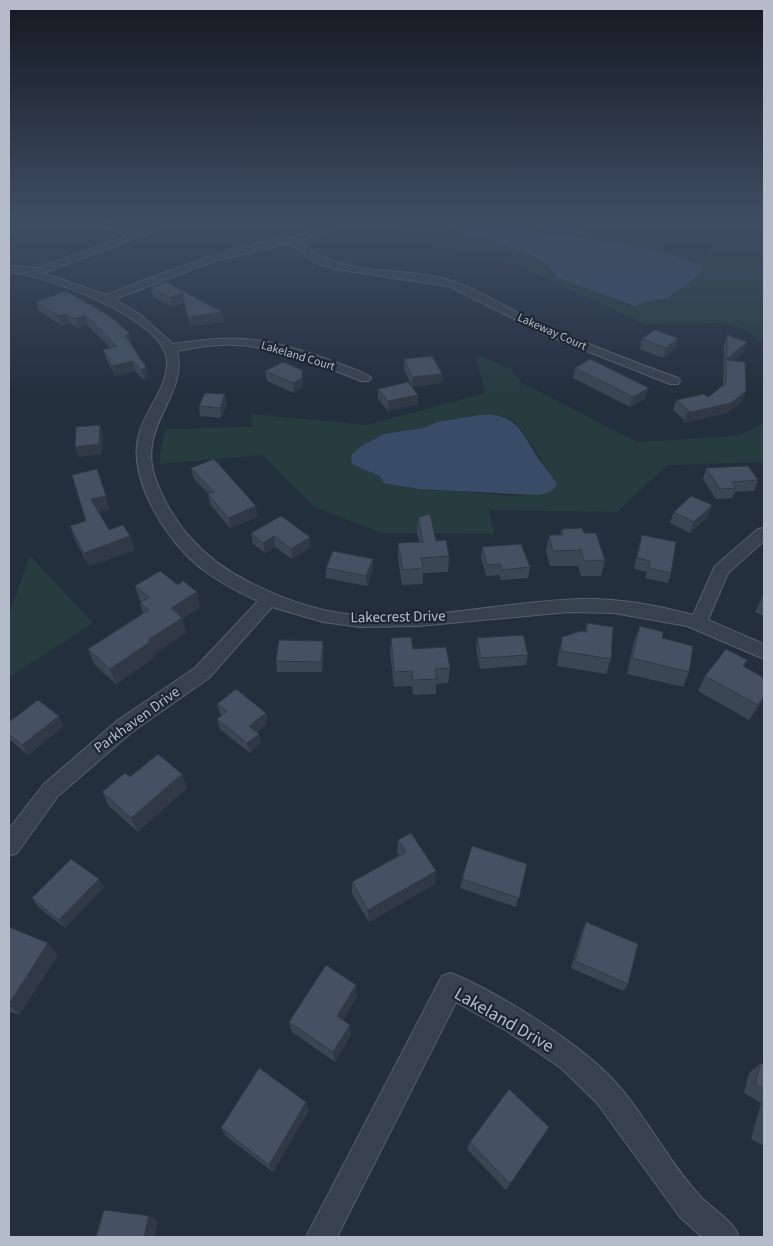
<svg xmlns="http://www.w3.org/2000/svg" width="773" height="1246" font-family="'Source Sans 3',sans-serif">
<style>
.green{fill:#263c3f;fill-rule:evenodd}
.water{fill:#394c67}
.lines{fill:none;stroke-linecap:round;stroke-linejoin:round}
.minor-casing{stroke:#565f6c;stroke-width:2}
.minor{fill:#38414e;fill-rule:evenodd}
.wall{fill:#3b4654}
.shaded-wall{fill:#303945}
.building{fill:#455162;stroke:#303945}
.labels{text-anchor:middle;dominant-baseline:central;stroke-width:4.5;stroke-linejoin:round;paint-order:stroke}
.far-street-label{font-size:12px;fill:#b4bcc9;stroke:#1d2633}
.street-label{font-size:15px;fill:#b4bcc9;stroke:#1d2633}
.near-street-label{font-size:18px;fill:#b4bcc9;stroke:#1d2633}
</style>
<rect width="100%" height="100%" fill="#242f3e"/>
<g class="green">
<path d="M418 221H439L464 232 533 256 546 264 558 278 627 305C636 305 639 304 646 302 652 300 657 302 662 301 680 296 693 279 704 266L696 262 653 251 579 237H552L537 230 490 221H533L702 256 718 240 752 236 764 256V346L747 330 724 323 644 324 517 265 395 235Z"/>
<path d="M475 354 512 370 522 383 637 442 738 436 764 423V462L667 465 617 512 489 510 494 534 381 533 315 507 262 455 159 464 165 429 252 427 251 414 367 425 485 393ZM479 415C488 416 504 415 511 419 523 427 538 457 549 471L548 494 507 496 383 483 380 476 384 434 423 428 437 422Z"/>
<polygon points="30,556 93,623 9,677 9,614"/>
</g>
<g class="water">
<polygon points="439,221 490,221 503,224 514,224 552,237 579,237 642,248 682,258 704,266 697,277 668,298 646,302 634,306 558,278 546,264 533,256 464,232"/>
<path d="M479 415C515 413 519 427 536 455 542 465 551 473 557 484 553 493 545 494 536 495L420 489 383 483 380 476 352 464 351 456 360 447 384 434 423 428 437 422Z"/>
</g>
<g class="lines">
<defs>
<g id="minor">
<path d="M81 221 114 223 136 233 169 221H181L43 273 106 295C168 271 230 246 296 236 314 234 328 221 346 221L332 230 300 241C344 278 385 266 437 277 471 284 498 304 530 319 579 341 628 360 678 378L680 381 678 384H670L544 334 448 286 334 269 314 262 290 243 214 261 115 299 139 314 173 344C242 333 275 339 340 364 349 368 365 371 371 378L369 381H361C320 365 279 346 234 345 215 344 196 347 177 351 189 395 137 425 155 477 171 523 203 559 247 581 276 596 307 608 340 613 419 625 501 601 581 599 618 598 657 605 693 615L715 566 758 529 764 528V541L728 573 708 620 764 644V659L687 626 614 613 569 612 418 626 360 627 323 622 272 607 209 678 132 732 58 796 17 853 9 856V829L44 784 118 720 195 668 258 601C238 592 219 582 202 569 168 543 129 482 138 438 143 411 168 390 167 361 165 318 45 275 9 272V266L38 268 127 236 111 228Z"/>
<path d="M451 973C499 993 583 1045 617 1084 648 1119 669 1163 701 1197 714 1211 732 1219 739 1237H702L680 1217 597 1103 561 1068 507 1031 456 1002 337 1237H306L442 976Z"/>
</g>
</defs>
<use href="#minor" class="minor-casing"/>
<use href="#minor" class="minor"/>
</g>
<g class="wall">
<polygon points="151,288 222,312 224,322 190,326 184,303 172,307 153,297"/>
<polygon points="66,291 132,344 131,344 146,367 148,376 144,380 135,371 116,376 106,359 103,350 111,348 87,325 78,328 69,323 62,326 39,311 36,302"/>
<polygon points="727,335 744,352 733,361 746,391 742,401 727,413 683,423 684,420 673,410 676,400 708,397 723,385 724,345"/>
<polygon points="678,338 676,348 663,358 640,349 642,339"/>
<polygon points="404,359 442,374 441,383 412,387 404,369"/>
<polygon points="575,368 646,398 630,407 573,378"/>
<polygon points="302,370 303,387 294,393 267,381 265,371"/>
<polygon points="378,389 418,404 388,411 378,399"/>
<polygon points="227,404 221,418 200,416 199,406"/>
<polygon points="191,468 256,506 257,517 230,528 210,504 208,494 209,494 194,479"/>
<polygon points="706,468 758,480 754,491 735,492 732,498 716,499 703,479"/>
<polygon points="72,475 110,509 99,512 109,530 130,536 135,550 89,566 75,540 70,526 86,521"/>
<polygon points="712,505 708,516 690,533 670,523 674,512"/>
<polygon points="281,516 311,547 292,559 275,547 265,553 253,544 251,533"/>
<polygon points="418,517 436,541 449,556 448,572 423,573 423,584 402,585 398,559 398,543 419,542 417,532"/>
<polygon points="562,529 584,533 605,560 601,576 581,576 578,566 550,566 546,551 549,535 560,535"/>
<polygon points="642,535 671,573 668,583 645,578 647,572 634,569 639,545"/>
<polygon points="482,547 530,567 528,578 501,580 499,575 486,576 481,557"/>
<polygon points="373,559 373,569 367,586 326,578 326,568"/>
<polygon points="178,585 197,592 200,607 182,619 186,633 154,654 155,657 116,684 94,664 88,649 143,613 140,603 141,602 140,601 135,586"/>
<polygon points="764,594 764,616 755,612"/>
<polygon points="587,623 611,659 606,674 557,666 559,652 562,637 585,632"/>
<polygon points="640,626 662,638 689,672 683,687 627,674 634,641"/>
<polygon points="391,638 450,668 448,683 436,684 436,694 413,695 412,686 394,687 390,653"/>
<polygon points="477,638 528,655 526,665 480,669 476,648"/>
<polygon points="324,651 322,672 277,672 276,661"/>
<polygon points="747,660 744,667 764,678 764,699 749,720 698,691 705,676"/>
<polygon points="217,704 266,713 267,723 257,732 261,743 250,753 220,729 217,719 222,715 220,714"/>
<polygon points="9,722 64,726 28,755 9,739"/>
<polygon points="130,777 187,788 138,832 109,806 102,792"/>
<polygon points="398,840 435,884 369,922 352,894 352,882 399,855 397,853"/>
<polygon points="527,864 516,907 460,888 462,879"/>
<polygon points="104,887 65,928 38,907 32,898"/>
<polygon points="586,922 628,984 623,991 571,968 582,931"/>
<polygon points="9,927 58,955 19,1015 9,1011"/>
<polygon points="357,996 343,1020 350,1025 351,1035 335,1062 292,1032 289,1022"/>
<polygon points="761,1063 764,1065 764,1146 751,1139 761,1103 744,1093 749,1073"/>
<polygon points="309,1110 273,1172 226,1136 221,1128"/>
<polygon points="549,1127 506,1190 467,1149 470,1142"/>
</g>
<g class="shaded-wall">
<polygon points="182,293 184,303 172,307 170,298"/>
<polygon points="222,312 224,322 190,326 188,317"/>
<polygon points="66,314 69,323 62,326 59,316"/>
<polygon points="85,315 87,325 78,328 75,319"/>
<polygon points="130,334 132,344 128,345 125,335"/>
<polygon points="678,338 676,348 663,358 666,348"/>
<polygon points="747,342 744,352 726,366 726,360 723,368 727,359"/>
<polygon points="132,361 135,371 116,376 113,366"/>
<polygon points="146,367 148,376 144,380 142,370"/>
<polygon points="302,370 303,387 294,393 293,383"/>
<polygon points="442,374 441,383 412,387 412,377"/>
<polygon points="649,388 646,398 630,407 633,397"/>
<polygon points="746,391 742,401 727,413 683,423 687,413"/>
<polygon points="225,394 227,404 221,418 220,408"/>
<polygon points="418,395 418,404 388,411 388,401"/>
<polygon points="100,425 103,435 102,454 78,457 75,447"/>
<polygon points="106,496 110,509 95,513 91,499"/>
<polygon points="712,505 708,516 690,533 694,522"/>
<polygon points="256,506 257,517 230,528 228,518"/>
<polygon points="130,536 135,550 89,566 84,553"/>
<polygon points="274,536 275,547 265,553 263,543"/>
<polygon points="310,537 311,547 292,559 291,549"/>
<polygon points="373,559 373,569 367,586 366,576"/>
<polygon points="197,592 200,607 182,619 186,633 154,654 155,657 116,684 110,669 148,640 171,608"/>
<polygon points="323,641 324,651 322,672 321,662"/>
<polygon points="764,696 764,699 749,720 758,705"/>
<polygon points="266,713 267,723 251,736 249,726"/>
<polygon points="59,716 64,726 28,755 22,745"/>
<polygon points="259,734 261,743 250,753 247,743"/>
<polygon points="182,774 187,788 138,832 131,818"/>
<polygon points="436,871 435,884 369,922 368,910"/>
<polygon points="99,879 104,887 65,928 59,920"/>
<polygon points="48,943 58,955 19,1015 9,1005 9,1004"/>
<polygon points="356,985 357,996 339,1027 337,1016"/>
<polygon points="350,1025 351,1035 335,1062 333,1052"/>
<polygon points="306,1102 309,1110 273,1172 269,1165"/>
<polygon points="149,1216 158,1221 154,1237 144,1237"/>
</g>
<g class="building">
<polygon points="166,282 222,312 188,317 182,293 170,298 151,288"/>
<polygon points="66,291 110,316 130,334 125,335 146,367 142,370 132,361 113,366 103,350 117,346 85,315 75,319 66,314 59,316 36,302"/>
<polygon points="655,330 678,338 666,348 642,339"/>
<polygon points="727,335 747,342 727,359"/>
<polygon points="432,356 442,374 412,377 404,359"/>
<polygon points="590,359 649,388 633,397 575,368"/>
<polygon points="726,360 745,362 746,391 731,403 687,413 689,411 676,400 704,394 708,397 726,383"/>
<polygon points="283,362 302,370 302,378 293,383 265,371"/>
<polygon points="408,382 418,395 388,401 378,389"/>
<polygon points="205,393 225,394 220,408 199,406"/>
<polygon points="100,425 99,444 75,447 76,427"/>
<polygon points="214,459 256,506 228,518 208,494 214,492 191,468"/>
<polygon points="748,466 758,480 732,482 736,488 720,489 706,468"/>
<polygon points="97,469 106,496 91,499 109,530 123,525 130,536 84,553 70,526 86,521 72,475"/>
<polygon points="691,496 712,505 694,522 674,512"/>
<polygon points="430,514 436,541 446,540 449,556 421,558 423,568 403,570 398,543 423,542 418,517"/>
<polygon points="281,516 310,537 291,549 274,536 263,543 251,533"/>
<polygon points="582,528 584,533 596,533 605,560 584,561 581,550 553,551 549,535 563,535 562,529"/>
<polygon points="642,535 676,542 671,573 649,568 650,561 637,558"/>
<polygon points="521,544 530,567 502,570 500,564 487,565 482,547"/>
<polygon points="333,551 373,559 366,576 326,568"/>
<polygon points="160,571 178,585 183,581 197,592 171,608 182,618 148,640 150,642 110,669 88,649 149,610 140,603 149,597 135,586"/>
<polygon points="587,623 613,627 611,659 561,651 562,637 581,631 587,632"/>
<polygon points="640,626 663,632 662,638 693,646 689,672 632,658"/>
<polygon points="523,635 528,655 481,658 477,638"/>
<polygon points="411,637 413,649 446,647 450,668 435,669 437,679 413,680 412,671 394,672 391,638"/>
<polygon points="279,640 323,641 321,662 276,661"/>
<polygon points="726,649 747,660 743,666 764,678 764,696 758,705 705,676"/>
<polygon points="236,689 266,713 249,726 259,734 247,743 217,719 227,711 217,704"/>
<polygon points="38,700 59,716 22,745 9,734 9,722"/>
<polygon points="158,754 182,774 131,818 102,792 125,773 130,777"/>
<polygon points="411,833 436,871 368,910 352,882 406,852 398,840"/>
<polygon points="472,846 527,864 519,898 462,879"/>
<polygon points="71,859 99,879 59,920 32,898"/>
<polygon points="586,922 638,944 628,984 575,961"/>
<polygon points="9,927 48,943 9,1004"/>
<polygon points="326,965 356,985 337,1016 350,1025 333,1052 289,1022"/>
<polygon points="761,1063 764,1065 764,1089 755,1084"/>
<polygon points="259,1068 306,1102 269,1165 221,1128"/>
<polygon points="509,1089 549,1127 510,1184 470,1142"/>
<polygon points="104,1210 149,1216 144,1237 96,1237"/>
</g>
<linearGradient id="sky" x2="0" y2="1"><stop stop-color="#141a22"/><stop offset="0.56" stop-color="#3f4d63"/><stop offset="1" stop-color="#3f4d63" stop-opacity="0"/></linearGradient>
<rect width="773" height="395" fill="url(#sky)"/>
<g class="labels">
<g class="far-street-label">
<text transform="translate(552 332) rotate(24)">Lakeway Court</text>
<text transform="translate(298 356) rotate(17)">Lakeland Court</text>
</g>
<g class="street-label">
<text transform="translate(398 617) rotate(-1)">Lakecrest Drive</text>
<text transform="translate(137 720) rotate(-36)">Parkhaven Drive</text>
</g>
<g class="near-street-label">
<text transform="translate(504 1020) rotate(30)">Lakeland Drive</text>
</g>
</g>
<rect width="773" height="1246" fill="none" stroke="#b4bcc9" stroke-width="20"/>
</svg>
